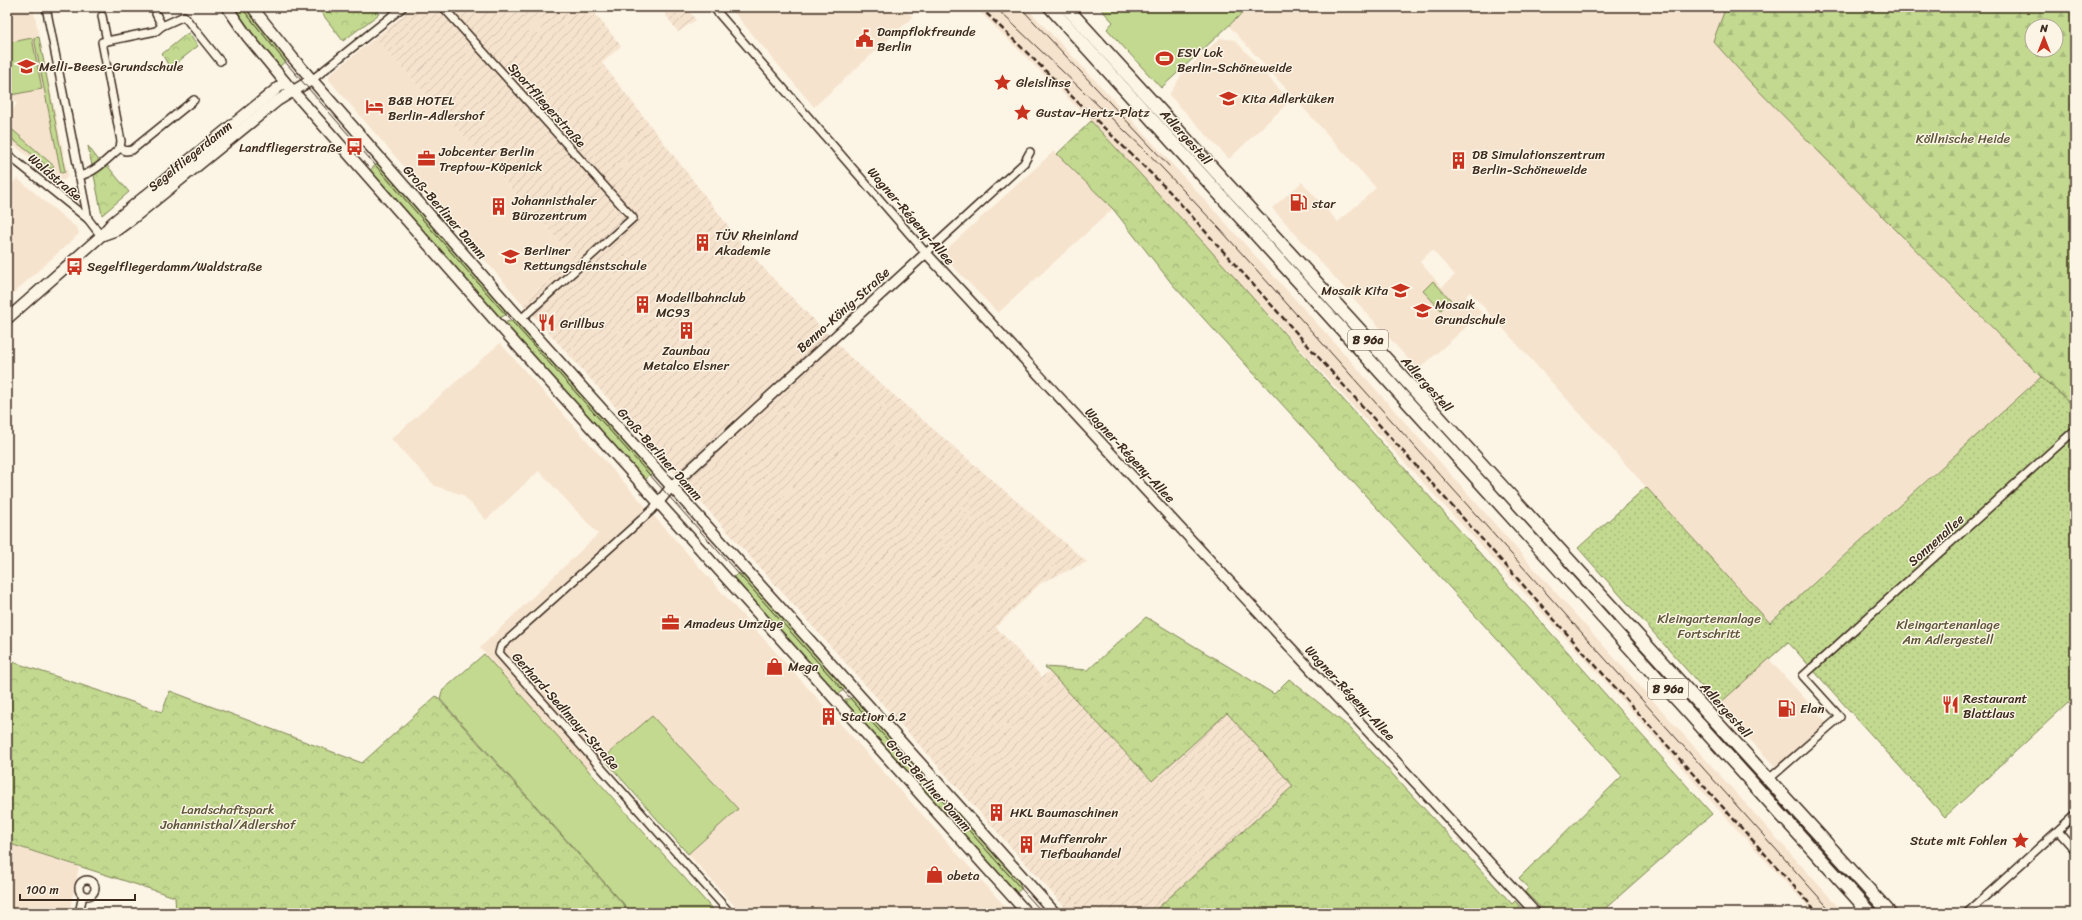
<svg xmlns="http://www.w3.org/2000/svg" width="2082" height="920" font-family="Sriracha,sans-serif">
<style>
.built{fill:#f6e3ce;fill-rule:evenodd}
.industrial{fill:url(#industrial-furrows)}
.grass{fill:#c2d98f;stroke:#7e8256}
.forest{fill:url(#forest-firs);stroke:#7e8256;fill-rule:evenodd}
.park{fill:url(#park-crowns);stroke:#7e8256}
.garden{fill:url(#garden-dots);stroke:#7e8256}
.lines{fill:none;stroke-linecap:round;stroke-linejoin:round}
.minor-casing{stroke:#3b2a1e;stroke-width:10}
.tertiary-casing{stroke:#3b2a1e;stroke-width:12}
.secondary-casing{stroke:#3b2a1e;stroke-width:13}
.primary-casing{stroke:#3b2a1e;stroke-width:15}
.minor{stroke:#fcf5e5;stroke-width:7}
.tertiary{stroke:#fcf5e5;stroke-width:9}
.secondary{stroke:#fcf5e5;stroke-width:10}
.primary{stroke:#fcf5e5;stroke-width:12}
.tram{stroke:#3b2a1e;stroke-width:1}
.rail{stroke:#3b2a1e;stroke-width:2.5;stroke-dasharray:6 3;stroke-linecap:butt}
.labels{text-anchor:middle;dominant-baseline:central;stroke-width:3;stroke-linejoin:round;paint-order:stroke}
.shield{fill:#fcf5e5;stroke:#75675a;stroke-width:1}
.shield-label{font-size:12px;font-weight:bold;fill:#3b2a1e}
.poi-label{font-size:13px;fill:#3b2a1e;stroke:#fcf5e5;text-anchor:start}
.street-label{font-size:13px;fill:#3b2a1e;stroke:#fcf5e5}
.park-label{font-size:13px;fill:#5d563a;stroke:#fcf5e5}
</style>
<defs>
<pattern id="industrial-furrows" width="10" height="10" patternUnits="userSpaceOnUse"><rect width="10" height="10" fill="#f6e3ce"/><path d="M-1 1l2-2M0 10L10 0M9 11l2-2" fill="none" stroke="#d4c3b0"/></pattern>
<pattern id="forest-firs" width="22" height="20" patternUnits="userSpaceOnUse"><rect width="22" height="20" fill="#c2d98f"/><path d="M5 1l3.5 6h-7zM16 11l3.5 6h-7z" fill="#a8ba7b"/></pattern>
<pattern id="park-crowns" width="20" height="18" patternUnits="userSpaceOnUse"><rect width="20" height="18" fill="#c2d98f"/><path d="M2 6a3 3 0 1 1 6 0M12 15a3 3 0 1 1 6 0" fill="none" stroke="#a8ba7b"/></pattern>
<pattern id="garden-dots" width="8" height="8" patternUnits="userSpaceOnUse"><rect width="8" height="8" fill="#c2d98f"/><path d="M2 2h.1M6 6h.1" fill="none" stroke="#a8ba7b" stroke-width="1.8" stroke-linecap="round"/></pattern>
</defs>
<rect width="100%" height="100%" fill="#fcf5e5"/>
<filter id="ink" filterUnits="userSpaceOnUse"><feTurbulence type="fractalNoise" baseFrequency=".025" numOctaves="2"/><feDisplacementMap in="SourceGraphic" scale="8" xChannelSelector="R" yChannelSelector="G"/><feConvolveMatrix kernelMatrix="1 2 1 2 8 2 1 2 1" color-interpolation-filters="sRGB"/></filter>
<g filter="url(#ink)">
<g class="built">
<polygon points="7,7 33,7 68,174 65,180 58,180 7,140 7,116 17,104 7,96"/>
<polygon points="729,7 902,7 913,17 814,107"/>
<polygon points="975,7 1026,7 1111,97 1334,342 1531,565 1844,913 1814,913 1718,809 1607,683 1091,121"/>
<path d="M1249 7H1726L1713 41 1751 83 2041 377 1769 623 1470 292 1466 296 1482 313 1418 370 1272 208 1302 182 1338 222 1376 188 1229 26ZM1432 250 1455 275 1442 287 1420 262Z"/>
<polygon points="375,38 573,257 522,303 329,80 329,75"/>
<polygon points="1220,38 1235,40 1290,101 1229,159 1169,95 1182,74"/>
<polygon points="1054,151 1113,209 998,313 941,254"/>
<polygon points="17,178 78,229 79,234 7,299 7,190"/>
<polygon points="500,343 736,608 1011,913 741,913 688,854 738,809 652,716 588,771 480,648 465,662 598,534 539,471 486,520 463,495 435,486 391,439"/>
<polygon points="1769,659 1828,724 1777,769 1718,705"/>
<polygon points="7,843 79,867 69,913 7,913"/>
</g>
<g class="industrial">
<polygon points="414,7 590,7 621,46 602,63 740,241 769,274 850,357 1087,562 1041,583 996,627 1042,677 1050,671 1151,781 1227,713 1293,786 1152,913 1070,913 522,303 573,257 375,38"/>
<polygon points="675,7 686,7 696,20 678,32 665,14"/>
</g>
<g class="grass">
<polygon points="231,7 247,7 289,58 279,67"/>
<polygon points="1099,7 1249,7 1161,88 1107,29 1113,22"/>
<polygon points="39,37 65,172 61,173 34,38"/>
<polygon points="32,38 42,89 11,95 7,73 7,43"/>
<polygon points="7,125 54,166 51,169 7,135"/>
<polygon points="379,162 506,308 504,310 507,314 498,319 369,171"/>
<polygon points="1270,237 1464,451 1462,452 1441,429 1425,416 1266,240"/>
<polygon points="1433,281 1451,300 1441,310 1423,291"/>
<polygon points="515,318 653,472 644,481 506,329 509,326 506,322 511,321"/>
<polygon points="1479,472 1511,503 1623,626 1619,629"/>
<polygon points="739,573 741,575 744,573 847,687 837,696 731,579"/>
<polygon points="1624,628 1743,760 1741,764 1621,632"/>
<polygon points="484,654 716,913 632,913 440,699 442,691"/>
<polygon points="854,695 1022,882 1019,884 1022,888 1015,894 845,705 847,703 845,699 850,699"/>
<polygon points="652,716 738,809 688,854 603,758"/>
<polygon points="1746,763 1882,913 1875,912 1743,767"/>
</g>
<path class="forest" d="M1726 7H2075V407L2041 377 1751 83 1713 41ZM2032 26H2056V50H2032Z"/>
<g class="park">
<polygon points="317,7 373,7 379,14 343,41"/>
<polygon points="188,33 198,46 170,68 162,54"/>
<polygon points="1091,121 1203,242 1712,814 1600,913 1549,913 1539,906 1525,892 1528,888 1519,878 1622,776 1173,285 1113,209 1057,154"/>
<polygon points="88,146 103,166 106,164 129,192 102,215"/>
<polygon points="1146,617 1274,694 1289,679 1349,727 1512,904 1515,901 1526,913 1152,913 1293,786 1227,713 1152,781 1045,667 1088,670"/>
<polygon points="7,660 162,712 170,691 362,763 436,696 631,913 176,913 175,897 7,843"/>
</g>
<polygon class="garden" points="2041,377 2075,407 2075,693 2069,702 1945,817 1788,642 1718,705 1578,548 1646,487 1770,623"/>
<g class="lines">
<defs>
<g id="minor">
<polyline points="46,7 88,219 101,236"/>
<polyline points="443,7 633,218 521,319"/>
<polyline points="713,7 926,253 1024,163 1030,152"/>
<polyline points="156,14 162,26 184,16 220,61"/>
<polyline points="107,41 156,31 162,26"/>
<polyline points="313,79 403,7"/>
<polyline points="120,148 126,151 132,150 194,100"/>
<polyline points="7,154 88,219"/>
<path d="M79 176C95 173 107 159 120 148L121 141 102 42 107 41 102 16"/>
<polyline points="658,503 652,510 501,646 499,653 730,913"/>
<polyline points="1769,779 1840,717 1803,676 2075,430"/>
<polyline points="2058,831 2075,850"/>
<circle cx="87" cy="888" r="8"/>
<polyline points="79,913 83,895"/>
<polyline points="1967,913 2075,815"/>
</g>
<polyline id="tertiary" points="658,503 671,487 926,253 1536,913"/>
<g id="secondary">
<polyline points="227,7 247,36 285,82 506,333 1027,913"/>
<polyline points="252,7 293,58 510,307 1055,913"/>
<polyline points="103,235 117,230 132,219 277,101 313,79"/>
<polyline points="7,319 101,236 112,223 285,82"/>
</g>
<g id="primary">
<polyline points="1050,7 1870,913"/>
<polyline points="1066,7 1890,913"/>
</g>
</defs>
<use href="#minor" class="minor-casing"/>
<use href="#tertiary" class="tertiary-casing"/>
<use href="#secondary" class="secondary-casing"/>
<use href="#primary" class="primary-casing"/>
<use href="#minor" class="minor"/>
<use href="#tertiary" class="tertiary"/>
<use href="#secondary" class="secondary"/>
<use href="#primary" class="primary"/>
<g class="tram">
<polyline points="241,7 287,64 499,307 1043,913"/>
<polyline points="995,7 1147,152 1219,228 1833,913"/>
<polyline points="1020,7 1169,166"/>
</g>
<polyline class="rail" points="980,7 1169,191 1818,913"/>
</g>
</g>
<defs>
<symbol id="civic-bare" viewBox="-9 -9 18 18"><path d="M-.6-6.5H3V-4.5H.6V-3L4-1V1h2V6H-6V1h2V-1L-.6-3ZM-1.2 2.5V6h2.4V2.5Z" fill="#c8321e" stroke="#fcf5e5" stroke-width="2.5" paint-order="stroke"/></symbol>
<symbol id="stadium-bare" viewBox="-9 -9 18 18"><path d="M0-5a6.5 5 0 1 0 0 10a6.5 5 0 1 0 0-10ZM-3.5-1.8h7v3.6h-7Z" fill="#c8321e" stroke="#fcf5e5" stroke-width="2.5" paint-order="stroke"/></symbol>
<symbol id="school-bare" viewBox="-9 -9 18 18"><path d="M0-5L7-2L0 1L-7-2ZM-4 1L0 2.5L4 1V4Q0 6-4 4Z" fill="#c8321e" stroke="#fcf5e5" stroke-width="2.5" paint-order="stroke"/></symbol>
<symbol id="sight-bare" viewBox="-9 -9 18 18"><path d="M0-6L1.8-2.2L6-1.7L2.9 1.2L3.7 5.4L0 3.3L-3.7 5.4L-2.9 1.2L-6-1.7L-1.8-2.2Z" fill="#c8321e" stroke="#fcf5e5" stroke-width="2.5" paint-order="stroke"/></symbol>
<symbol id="hotel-bare" viewBox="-9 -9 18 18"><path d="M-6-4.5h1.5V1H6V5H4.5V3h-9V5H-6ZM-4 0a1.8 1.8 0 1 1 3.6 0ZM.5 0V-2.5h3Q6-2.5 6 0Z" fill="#c8321e" stroke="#fcf5e5" stroke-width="2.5" paint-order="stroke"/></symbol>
<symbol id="bus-bare" viewBox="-9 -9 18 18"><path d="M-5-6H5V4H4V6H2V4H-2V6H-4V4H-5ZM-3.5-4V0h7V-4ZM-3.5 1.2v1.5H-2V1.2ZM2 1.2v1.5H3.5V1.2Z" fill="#c8321e" stroke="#fcf5e5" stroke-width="2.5" paint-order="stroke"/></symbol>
<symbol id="office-bare" viewBox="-9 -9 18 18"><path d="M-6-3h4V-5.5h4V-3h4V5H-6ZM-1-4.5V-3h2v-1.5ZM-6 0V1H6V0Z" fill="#c8321e" stroke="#fcf5e5" stroke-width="2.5" paint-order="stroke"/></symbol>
<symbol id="building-bare" viewBox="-9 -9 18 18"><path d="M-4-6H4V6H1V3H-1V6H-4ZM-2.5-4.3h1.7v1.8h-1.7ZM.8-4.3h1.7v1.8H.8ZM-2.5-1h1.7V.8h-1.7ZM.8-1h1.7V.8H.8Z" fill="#c8321e" stroke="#fcf5e5" stroke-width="2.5" paint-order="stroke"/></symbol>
<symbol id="fuel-bare" viewBox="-9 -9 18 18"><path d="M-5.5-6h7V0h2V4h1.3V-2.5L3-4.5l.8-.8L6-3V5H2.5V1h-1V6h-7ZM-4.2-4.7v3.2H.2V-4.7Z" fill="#c8321e" stroke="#fcf5e5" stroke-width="2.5" paint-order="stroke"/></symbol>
<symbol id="restaurant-bare" viewBox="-9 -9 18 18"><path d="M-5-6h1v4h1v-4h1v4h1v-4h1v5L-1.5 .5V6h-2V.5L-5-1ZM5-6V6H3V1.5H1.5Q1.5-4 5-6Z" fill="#c8321e" stroke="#fcf5e5" stroke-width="2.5" paint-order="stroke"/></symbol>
<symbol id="shop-bare" viewBox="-9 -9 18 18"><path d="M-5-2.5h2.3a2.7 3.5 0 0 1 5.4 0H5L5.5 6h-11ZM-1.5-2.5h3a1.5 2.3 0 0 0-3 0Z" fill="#c8321e" stroke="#fcf5e5" stroke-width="2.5" paint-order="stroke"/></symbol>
</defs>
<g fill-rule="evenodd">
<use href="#civic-bare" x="852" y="26" width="25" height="25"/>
<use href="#stadium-bare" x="1152" y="46" width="25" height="25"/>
<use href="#school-bare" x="14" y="54" width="25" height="25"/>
<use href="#sight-bare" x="990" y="70" width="25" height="25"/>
<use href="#school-bare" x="1216" y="86" width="25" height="25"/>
<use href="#hotel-bare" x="362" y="94" width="25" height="25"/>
<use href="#sight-bare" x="1010" y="100" width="25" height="25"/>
<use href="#bus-bare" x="342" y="134" width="25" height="25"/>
<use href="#office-bare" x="414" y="146" width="25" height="25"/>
<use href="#building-bare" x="1446" y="148" width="25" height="25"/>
<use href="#fuel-bare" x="1286" y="190" width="25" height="25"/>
<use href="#building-bare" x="486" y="194" width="25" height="25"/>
<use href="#building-bare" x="690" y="230" width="25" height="25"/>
<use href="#school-bare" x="498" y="244" width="25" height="25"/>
<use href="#bus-bare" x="62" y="254" width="25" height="25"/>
<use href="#school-bare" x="1388" y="278" width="25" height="25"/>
<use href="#building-bare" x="630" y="292" width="25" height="25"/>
<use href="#school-bare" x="1410" y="298" width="25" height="25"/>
<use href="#restaurant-bare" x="534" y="310" width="25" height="25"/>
<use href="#building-bare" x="674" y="318" width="25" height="25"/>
<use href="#office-bare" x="658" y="610" width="25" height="25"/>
<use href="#shop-bare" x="762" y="654" width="25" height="25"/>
<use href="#restaurant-bare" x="1938" y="692" width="25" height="25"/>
<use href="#fuel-bare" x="1774" y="696" width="25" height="25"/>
<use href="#building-bare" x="816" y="704" width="25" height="25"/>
<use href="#building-bare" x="984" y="800" width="25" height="25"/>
<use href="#sight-bare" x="2008" y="828" width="25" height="25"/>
<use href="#building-bare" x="1014" y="832" width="25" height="25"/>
<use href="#shop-bare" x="922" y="862" width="25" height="25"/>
</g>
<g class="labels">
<g class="shield">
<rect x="1348" y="330" width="40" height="20" rx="3"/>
<rect x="1648" y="679" width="40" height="20" rx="3"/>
</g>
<g class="shield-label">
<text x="1368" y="340">B 96a</text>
<text x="1668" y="689">B 96a</text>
</g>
<g class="poi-label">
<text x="877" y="31">Dampflokfreunde<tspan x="877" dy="15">Berlin</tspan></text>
<text x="1177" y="52">ESV Lok<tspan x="1177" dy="15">Berlin-Schöneweide</tspan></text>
<text x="39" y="66">Melli-Beese-Grundschule</text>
<text x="1016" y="82">Gleislinse</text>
<text x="1242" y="98">Kita Adlerküken</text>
<text x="388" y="100">B&amp;B HOTEL<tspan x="388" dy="15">Berlin-Adlershof</tspan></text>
<text x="1036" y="112">Gustav-Hertz-Platz</text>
<text x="342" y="147" text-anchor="end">Landfliegerstraße</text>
<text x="439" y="151">Jobcenter Berlin<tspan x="439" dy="15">Treptow-Köpenick</tspan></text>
<text x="1472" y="154">DB Simulationszentrum<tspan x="1472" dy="15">Berlin-Schöneweide</tspan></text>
<text x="512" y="200">Johannisthaler<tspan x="512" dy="15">Bürozentrum</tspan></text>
<text x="1312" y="203">star</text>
<text x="715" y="235">TÜV Rheinland<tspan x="715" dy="15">Akademie</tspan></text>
<text x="524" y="250">Berliner<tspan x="524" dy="15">Rettungsdienstschule</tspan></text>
<text x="87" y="266">Segelfliegerdamm/Waldstraße</text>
<text x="1388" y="290" text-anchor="end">Mosaik Kita</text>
<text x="656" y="297">Modellbahnclub<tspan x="656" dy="15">MC93</tspan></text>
<text x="1435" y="304">Mosaik<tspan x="1435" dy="15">Grundschule</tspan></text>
<text x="560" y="323">Grillbus</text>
<text x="686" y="350" text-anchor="middle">Zaunbau<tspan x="686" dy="15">Metalco Elsner</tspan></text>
<text x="684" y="623">Amadeus Umzüge</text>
<text x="788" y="666">Mega</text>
<text x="1963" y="698">Restaurant<tspan x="1963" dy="15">Blattlaus</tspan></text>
<text x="1800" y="708">Elan</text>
<text x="841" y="716">Station 6.2</text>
<text x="1010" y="812">HKL Baumaschinen</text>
<text x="1040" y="838">Muffenrohr<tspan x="1040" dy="15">Tiefbauhandel</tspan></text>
<text x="2007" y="840" text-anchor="end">Stute mit Fohlen</text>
<text x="947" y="875">obeta</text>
</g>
<g class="street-label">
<text transform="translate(547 105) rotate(48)">Sportfliegerstraße</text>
<text transform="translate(1186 137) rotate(48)">Adlergestell</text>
<text transform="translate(190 156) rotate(-39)">Segelfliegerdamm</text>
<text transform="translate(55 177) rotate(40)">Waldstraße</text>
<text transform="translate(445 212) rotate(49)">Groß-Berliner Damm</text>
<text transform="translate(911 216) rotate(49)">Wagner-Régeny-Allee</text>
<text transform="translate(843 310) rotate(-42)">Benno-König-Straße</text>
<text transform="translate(1427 384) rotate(48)">Adlergestell</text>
<text transform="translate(660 454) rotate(48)">Groß-Berliner Damm</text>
<text transform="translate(1130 455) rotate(47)">Wagner-Régeny-Allee</text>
<text transform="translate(1936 540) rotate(-42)">Sonnenallee</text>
<text transform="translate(1350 693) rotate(47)">Wagner-Régeny-Allee</text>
<text transform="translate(1726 710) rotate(48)">Adlergestell</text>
<text transform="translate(566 711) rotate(48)">Gerhard-Sedlmayr-Straße</text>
<text transform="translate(929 785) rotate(48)">Groß-Berliner Damm</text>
</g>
<g class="park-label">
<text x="1963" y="138">Köllnische Heide</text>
<text x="1709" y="618">Kleingartenanlage<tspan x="1709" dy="15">Fortschritt</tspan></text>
<text x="1948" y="624">Kleingartenanlage<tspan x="1948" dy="15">Am Adlergestell</tspan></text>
<text x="228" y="809">Landschaftspark<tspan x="228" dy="15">Johannisthal/Adlershof</tspan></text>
</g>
</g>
<rect width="2082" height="920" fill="none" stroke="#fcf5e5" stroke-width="24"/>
<rect x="12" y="12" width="2058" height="896" fill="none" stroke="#3b2a1e" stroke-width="1.5" filter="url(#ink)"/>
<g transform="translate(2044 38)"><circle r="19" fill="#fcf5e5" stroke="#afa495"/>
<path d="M0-3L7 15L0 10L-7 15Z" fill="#c8321e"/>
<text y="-6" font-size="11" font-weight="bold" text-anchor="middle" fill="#3b2a1e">N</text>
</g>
<path d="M20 894v6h115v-6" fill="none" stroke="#3b2a1e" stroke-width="2"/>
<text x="26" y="894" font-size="12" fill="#3b2a1e" stroke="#fcf5e5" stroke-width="3" paint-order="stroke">100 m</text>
</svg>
